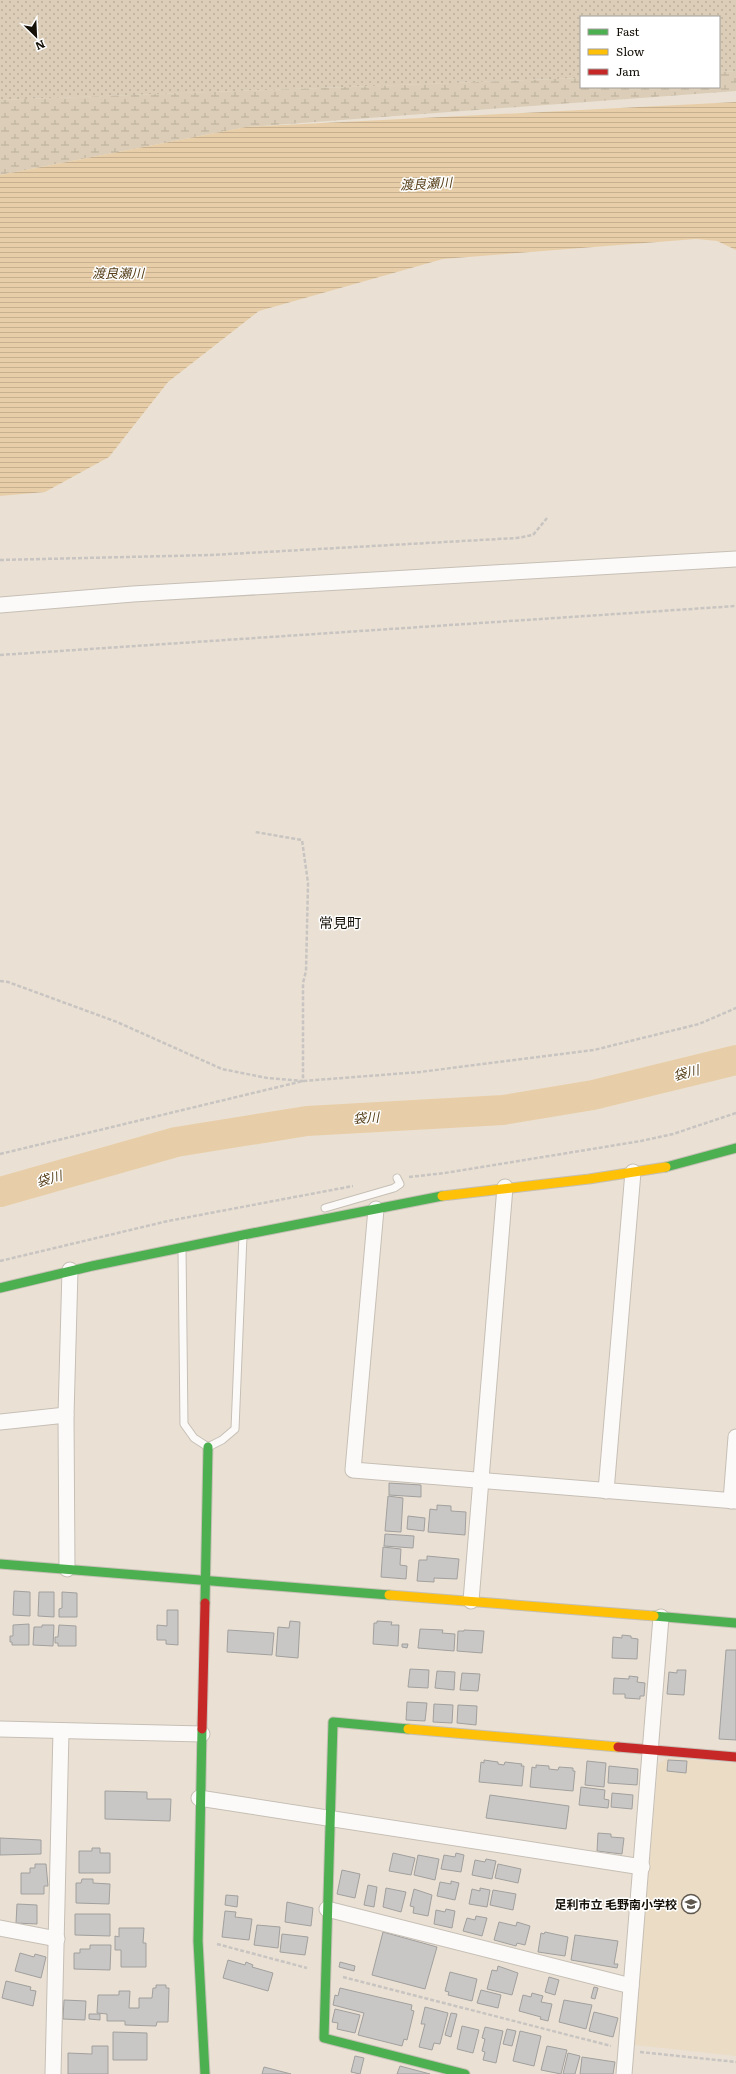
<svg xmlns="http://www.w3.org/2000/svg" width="736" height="2074" font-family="Literata,'Noto Sans JP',serif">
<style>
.built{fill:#ebdcc5}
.grass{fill:url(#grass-dots)}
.wetland{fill:url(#wetland-marsh)}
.water{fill:url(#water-rules)}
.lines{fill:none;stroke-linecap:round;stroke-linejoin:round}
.river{stroke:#e8cea8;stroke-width:30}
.building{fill:#c8c7c6;stroke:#a1a09e}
.lane-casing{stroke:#c6bfb5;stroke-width:9}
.street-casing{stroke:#c6bfb5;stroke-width:17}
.fast-casing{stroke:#c6bfb5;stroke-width:11}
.slow-casing{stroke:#c6bfb5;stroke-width:11}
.jam-casing{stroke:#c6bfb5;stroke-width:11}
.path{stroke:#c8c4c1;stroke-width:2.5;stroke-dasharray:4 2;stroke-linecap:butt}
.lane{stroke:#fcfaf9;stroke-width:7}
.street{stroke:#fcfaf9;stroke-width:15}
.fast{stroke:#4caf50;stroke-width:9}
.slow{stroke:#ffc107;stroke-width:9}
.jam{stroke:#c62828;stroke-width:9}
.labels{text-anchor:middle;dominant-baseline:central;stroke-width:3;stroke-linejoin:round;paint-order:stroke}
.poi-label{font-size:12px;font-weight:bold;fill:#140f07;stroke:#fff;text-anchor:end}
.water-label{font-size:13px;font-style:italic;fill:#553e18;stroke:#fff}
.quarter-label{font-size:14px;fill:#140f07;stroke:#fff}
</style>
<defs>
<pattern id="grass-dots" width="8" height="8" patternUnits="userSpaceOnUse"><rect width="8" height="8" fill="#dbcdb7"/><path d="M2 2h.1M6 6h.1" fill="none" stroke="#bbaf9c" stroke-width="1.8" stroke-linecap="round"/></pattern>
<pattern id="wetland-marsh" width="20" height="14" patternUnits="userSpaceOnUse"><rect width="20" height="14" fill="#dbcdb7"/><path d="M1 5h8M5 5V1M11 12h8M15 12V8" fill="none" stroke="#bbaf9c"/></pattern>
<pattern id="water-rules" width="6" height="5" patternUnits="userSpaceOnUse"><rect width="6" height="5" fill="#e8cea8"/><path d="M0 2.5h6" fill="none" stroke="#c6b08f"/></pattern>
</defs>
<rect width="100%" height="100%" fill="#eae1d4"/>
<polygon class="built" points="667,1758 736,1763 736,2056 634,2045 658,1764"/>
<polygon class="grass" points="0,0 736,0 736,71 719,72 719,17 581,17 581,78 0,100"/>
<polygon class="wetland" points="736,71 736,91 246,127 0,175 0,100 581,78 581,87 719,87 719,72"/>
<polygon class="water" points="736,102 736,250 717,241 696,239 443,259 259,311 168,382 109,457 45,492 0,496 0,175 246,127"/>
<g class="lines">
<polyline class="river" points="0,1192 176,1142 307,1121 503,1110 593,1095 736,1060"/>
</g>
<g class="building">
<polygon points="389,1483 421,1485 421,1497 389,1495"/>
<polygon points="388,1496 403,1498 401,1532 385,1531"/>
<polygon points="437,1505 451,1506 451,1511 466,1512 465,1535 428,1532 430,1509 437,1510"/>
<polygon points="408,1516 425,1518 424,1531 407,1529"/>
<polygon points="385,1534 414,1536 413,1548 384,1546"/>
<polygon points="383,1547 401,1549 400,1565 407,1566 406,1579 381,1577"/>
<polygon points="427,1556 459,1559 457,1579 434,1578 434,1582 417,1581 419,1560 427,1560"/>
<polygon points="14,1591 30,1592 30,1616 13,1615"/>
<polygon points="39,1592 54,1592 54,1617 38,1616"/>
<polygon points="62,1592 77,1593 77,1617 59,1617 59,1609 62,1608"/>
<polygon points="167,1610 178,1610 178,1645 166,1644 166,1640 157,1640 157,1625 167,1626"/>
<polygon points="290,1621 300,1622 298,1658 276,1656 278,1627 289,1628"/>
<polygon points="377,1621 392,1622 391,1625 399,1625 398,1646 373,1644 374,1623 377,1623"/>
<polygon points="29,1624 29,1645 12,1645 12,1642 10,1642 10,1636 13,1636 13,1625"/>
<polygon points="42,1625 54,1625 53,1646 33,1645 34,1627 42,1627"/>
<polygon points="59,1625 76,1626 76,1646 58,1646 58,1643 55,1643 55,1637 58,1637"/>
<polygon points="420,1629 443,1630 442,1633 455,1634 454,1651 418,1648"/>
<polygon points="228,1630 274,1633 272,1655 227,1652"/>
<polygon points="464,1630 484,1631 482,1653 457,1651 458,1631 464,1631"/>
<polygon points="622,1635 631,1636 631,1638 638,1639 637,1659 612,1658 613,1637 622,1638"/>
<polygon points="402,1644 408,1644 407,1648 402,1647"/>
<polygon points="726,1650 736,1650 736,1740 719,1739"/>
<polygon points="410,1669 429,1670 428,1688 408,1687"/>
<polygon points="677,1670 686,1670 684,1695 667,1694 669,1672 677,1673"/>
<polygon points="437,1671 455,1672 454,1690 435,1688"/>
<polygon points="462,1673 480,1674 478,1691 460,1690"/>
<polygon points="629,1676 638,1677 637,1682 645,1683 644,1696 640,1696 640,1699 625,1698 625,1694 613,1694 614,1678 629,1679"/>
<polygon points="407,1702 427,1703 425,1721 406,1720"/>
<polygon points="434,1704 453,1705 452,1723 433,1722"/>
<polygon points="458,1705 477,1706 476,1725 457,1723"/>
<polygon points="484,1760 498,1762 498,1764 504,1765 505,1762 522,1764 521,1766 524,1766 522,1786 479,1782 481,1762 484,1763"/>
<polygon points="668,1760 687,1761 686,1773 667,1771"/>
<polygon points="587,1761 606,1763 604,1787 585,1785"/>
<polygon points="536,1765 549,1766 549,1769 558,1770 559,1767 573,1768 573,1771 575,1771 573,1791 530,1787 532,1767 536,1768"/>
<polygon points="609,1766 638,1769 637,1785 608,1783"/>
<polygon points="581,1787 605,1790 604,1799 609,1800 608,1808 579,1805"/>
<polygon points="105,1791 147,1792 147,1799 171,1799 170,1821 105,1819"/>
<polygon points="612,1793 633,1795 632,1809 611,1807"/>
<polygon points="490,1795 569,1806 566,1829 486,1818"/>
<polygon points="598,1833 611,1834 611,1837 624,1838 622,1854 597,1851"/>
<polygon points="0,1838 41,1840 41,1854 0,1855"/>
<polygon points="92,1848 100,1848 100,1853 110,1853 110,1873 79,1873 79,1851 92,1851"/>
<polygon points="393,1853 415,1858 411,1875 389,1871"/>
<polygon points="456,1853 464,1855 461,1872 441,1869 444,1855 455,1857"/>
<polygon points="418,1855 439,1859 435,1880 414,1875"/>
<polygon points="486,1859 496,1861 492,1879 472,1875 475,1860 485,1862"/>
<polygon points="35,1864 46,1864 48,1886 44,1886 44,1894 21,1894 21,1873 30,1873 30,1868 35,1868"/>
<polygon points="498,1864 521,1869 518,1883 495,1878"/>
<polygon points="342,1870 360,1874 355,1898 337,1894"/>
<polygon points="82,1879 93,1879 93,1883 110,1884 109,1904 76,1903 76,1883 81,1883"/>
<polygon points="451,1881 459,1883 455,1900 437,1896 440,1882 451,1884"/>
<polygon points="368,1885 377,1887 374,1907 364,1905"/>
<polygon points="386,1888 406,1892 401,1912 383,1907"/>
<polygon points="480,1888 490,1890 487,1907 469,1904 472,1889 480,1891"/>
<polygon points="414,1889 432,1895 428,1916 413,1913 414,1907 410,1906"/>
<polygon points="493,1890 516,1894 513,1910 490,1905"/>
<polygon points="226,1895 238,1896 237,1907 225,1905"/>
<polygon points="287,1902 313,1908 311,1926 285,1922"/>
<polygon points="17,1904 37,1905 37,1924 16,1923"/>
<polygon points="446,1909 455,1911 452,1928 434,1924 436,1910 445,1912"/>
<polygon points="225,1911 236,1912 235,1917 252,1919 249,1940 222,1937"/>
<polygon points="75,1914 110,1914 110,1936 75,1935"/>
<polygon points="476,1916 487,1918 482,1936 463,1931 467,1918 475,1920"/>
<polygon points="499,1922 516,1926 517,1922 530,1926 525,1945 517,1943 516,1946 494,1940"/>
<polygon points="257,1925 280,1927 278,1948 254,1945"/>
<polygon points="119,1928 144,1928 143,1943 146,1943 146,1967 121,1967 121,1950 115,1950 115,1936 119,1937"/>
<polygon points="383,1932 437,1947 425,1989 372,1975"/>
<polygon points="545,1932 568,1937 565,1956 538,1952 541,1933 544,1934"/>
<polygon points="282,1934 308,1937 305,1955 280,1952"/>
<polygon points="575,1935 618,1941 614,1964 618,1964 617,1968 571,1960"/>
<polygon points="90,1945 111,1945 110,1970 74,1969 74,1953 80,1953 80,1949 90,1949"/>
<polygon points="20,1953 34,1957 35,1954 46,1957 41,1978 15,1971"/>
<polygon points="228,1960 245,1965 246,1962 253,1965 252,1967 273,1973 268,1991 223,1978"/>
<polygon points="340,1962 355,1966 354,1971 339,1967"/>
<polygon points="498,1966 518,1973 512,1995 487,1989 492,1970 497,1971"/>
<polygon points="450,1972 477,1979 472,2001 448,1995 449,1992 445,1991"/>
<polygon points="549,1977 559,1980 555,1995 545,1992"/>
<polygon points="6,1981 31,1987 30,1990 36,1991 33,2006 2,1998"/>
<polygon points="156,1985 166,1985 166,1988 169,1988 168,2022 157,2022 156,2026 125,2025 125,2021 107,2021 107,2014 97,2013 98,1995 119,1995 119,1991 130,1991 129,2008 139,2008 139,1998 152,1998 153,1988 156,1988"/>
<polygon points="594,1987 598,1988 595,1999 591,1998"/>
<polygon points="340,1988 412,2005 411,2010 414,2011 407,2040 404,2039 402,2046 358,2035 364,2013 333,2005 335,1995 338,1996"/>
<polygon points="481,1990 501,1995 498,2008 477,2003"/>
<polygon points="532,1993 543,1996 541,2002 552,2004 548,2021 540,2019 541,2017 519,2011 523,1995 531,1997"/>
<polygon points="64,2000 86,2001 85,2020 63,2019"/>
<polygon points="564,2000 592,2005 586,2029 559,2022"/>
<polygon points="425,2007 448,2013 440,2044 434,2043 432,2050 419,2047 425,2024 421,2024"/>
<polygon points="335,2009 360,2015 355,2033 337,2029 338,2023 332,2022"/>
<polygon points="594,2012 618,2018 613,2037 589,2031"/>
<polygon points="451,2013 457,2014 451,2037 445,2035"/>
<polygon points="89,2014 100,2014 100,2020 89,2019"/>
<polygon points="462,2026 479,2030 473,2053 457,2049"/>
<polygon points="485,2027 503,2031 496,2063 483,2060 485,2052 482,2051 485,2039 482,2038"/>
<polygon points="507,2029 516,2031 512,2046 503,2044"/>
<polygon points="520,2031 541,2036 534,2066 513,2061"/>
<polygon points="113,2032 147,2033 147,2060 113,2060"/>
<polygon points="92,2046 108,2046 108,2074 68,2074 68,2053 92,2054"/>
<polygon points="547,2046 567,2050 561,2074 541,2070"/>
<polygon points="568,2053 580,2056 575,2074 563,2074"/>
<polygon points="355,2056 364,2058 360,2074 351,2072"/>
<polygon points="582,2057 615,2062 613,2074 580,2074"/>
<polygon points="400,2066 430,2074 397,2074"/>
<polygon points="264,2067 291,2074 262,2074"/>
</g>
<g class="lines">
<defs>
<g id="lane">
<polyline points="325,1208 394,1188 400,1184 397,1178"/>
<polyline points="182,1249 184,1424 194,1438 208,1447 222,1440 235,1429 243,1236"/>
</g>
<g id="street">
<polyline points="0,605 133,594 736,559"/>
<polyline points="376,1209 353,1470 736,1501"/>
<polyline points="0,1422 66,1415"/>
<polyline points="606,1491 633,1172"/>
<polyline points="731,1501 736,1437"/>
<polyline points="67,1569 66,1415 70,1270"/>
<polyline points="471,1601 505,1187"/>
<polyline points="0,1729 202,1734"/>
<polyline points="199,1798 642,1867"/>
<polyline points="327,1909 631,1986"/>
<polyline points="0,1928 57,1939"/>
<polyline points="53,2074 61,1731"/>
<polyline points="624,2074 661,1617"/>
</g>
<g id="fast">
<polyline points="666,1167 736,1148"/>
<polyline points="0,1288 92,1266 248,1234 442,1196"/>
<polyline points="0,1564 389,1595"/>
<polyline points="205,1603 208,1447"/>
<polyline points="654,1616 736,1623"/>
<polyline points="202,1729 198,1941 205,2074"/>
<polyline points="408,1729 333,1722 324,2038 465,2074"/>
</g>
<g id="slow">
<polyline points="442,1196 589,1179 666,1167"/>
<polyline points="389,1595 654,1616"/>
<polyline points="408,1729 618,1747"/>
</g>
<g id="jam">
<polyline points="202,1729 205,1603"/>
<polyline points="618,1747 736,1757"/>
</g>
</defs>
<use href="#lane" class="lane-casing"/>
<use href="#street" class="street-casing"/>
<use href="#fast" class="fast-casing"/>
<use href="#slow" class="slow-casing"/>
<use href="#jam" class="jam-casing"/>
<g class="path">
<polyline points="0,560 211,555 517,538 533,535 547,518"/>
<polyline points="0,655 736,606"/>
<polyline points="0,981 8,982 117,1022 222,1069 267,1078 303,1081 303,983 306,971 308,883 302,840 255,832"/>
<polyline points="0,1154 303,1081 420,1072 594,1050 699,1024 736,1008"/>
<polyline points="409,1177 445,1173 641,1141 673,1134 736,1113"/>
<polyline points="0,1261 168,1221 353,1186"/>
<polyline points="217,1944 307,1968"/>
<polyline points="343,1977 611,2046"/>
<polyline points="640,2052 736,2062"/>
</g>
<use href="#lane" class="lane"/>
<use href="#street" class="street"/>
<use href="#fast" class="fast"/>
<use href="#slow" class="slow"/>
<use href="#jam" class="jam"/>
</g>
<defs>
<symbol id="school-ring" viewBox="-11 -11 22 22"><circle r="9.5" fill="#fff" stroke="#5f584f" stroke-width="1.5"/><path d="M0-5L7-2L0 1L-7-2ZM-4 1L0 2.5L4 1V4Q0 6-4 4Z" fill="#5f584f"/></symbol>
</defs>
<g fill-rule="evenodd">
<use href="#school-ring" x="680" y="1893" width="22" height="22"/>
</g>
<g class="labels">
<g class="poi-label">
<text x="677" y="1904">足利市立 毛野南小学校</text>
</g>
<g class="water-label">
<text transform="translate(426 183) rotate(-3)">渡良瀬川</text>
<text x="118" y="272">渡良瀬川</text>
<text transform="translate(686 1072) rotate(-14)">袋川</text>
<text transform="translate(366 1117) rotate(-3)">袋川</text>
<text transform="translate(49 1178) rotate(-16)">袋川</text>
</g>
<g class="quarter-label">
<text x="340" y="922">常見町</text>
</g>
</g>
<rect x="580" y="16" width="140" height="72" fill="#ffffff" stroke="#a19f9c"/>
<rect x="588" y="29" width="20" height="6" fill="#4caf50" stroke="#a19f9c"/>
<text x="616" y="36" font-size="12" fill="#140f07">Fast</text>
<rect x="588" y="49" width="20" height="6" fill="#ffc107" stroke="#a19f9c"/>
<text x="616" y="56" font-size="12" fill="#140f07">Slow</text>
<rect x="588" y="69" width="20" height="6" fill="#c62828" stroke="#a19f9c"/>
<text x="616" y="76" font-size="12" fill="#140f07">Jam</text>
<g transform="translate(36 36) rotate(156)" stroke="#ffffff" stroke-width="3" paint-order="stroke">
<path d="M0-3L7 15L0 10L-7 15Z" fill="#140f07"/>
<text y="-6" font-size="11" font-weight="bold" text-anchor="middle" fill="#140f07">N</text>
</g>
</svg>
